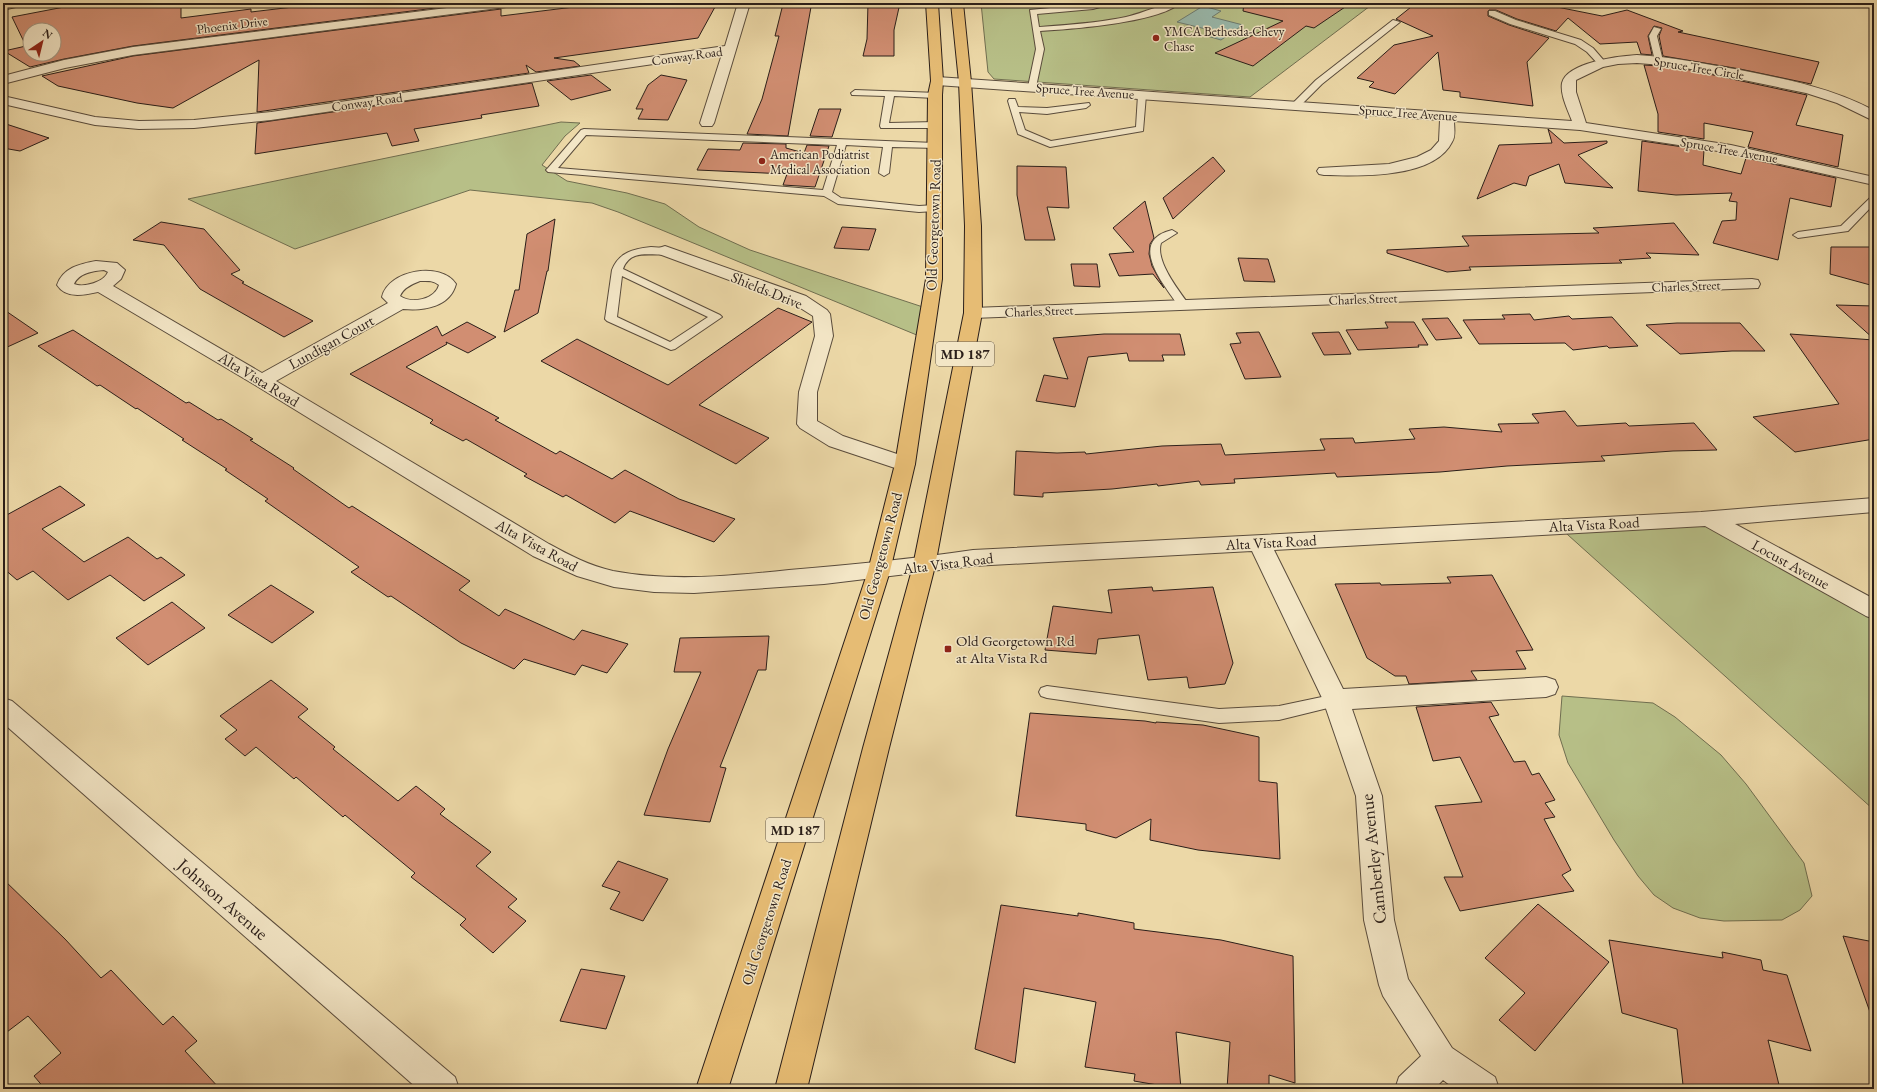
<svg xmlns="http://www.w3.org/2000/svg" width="1877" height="1092" font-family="'EB Garamond',serif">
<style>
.green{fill:#b7bf87;stroke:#706e50}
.water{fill:#99b9ac;stroke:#6d7b71}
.building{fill:#d18e72;stroke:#2a1e19;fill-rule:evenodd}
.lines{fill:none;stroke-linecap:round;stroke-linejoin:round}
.lane-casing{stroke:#5a4c3c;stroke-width:2}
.street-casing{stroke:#5a4c3c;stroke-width:2}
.primary-casing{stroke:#2a1e19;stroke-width:2}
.lane{fill:#f3e6c6;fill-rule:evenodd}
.street{fill:#f3e6c6;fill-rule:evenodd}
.primary{fill:#e6bc74;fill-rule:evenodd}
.poi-dot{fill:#8f2418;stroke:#f3e6c6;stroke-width:1.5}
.labels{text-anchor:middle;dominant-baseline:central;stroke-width:3;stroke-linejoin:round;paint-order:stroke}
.far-street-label{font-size:13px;fill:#2a1e19;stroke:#f3e6c6}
.far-poi-label{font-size:13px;fill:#2a1e19;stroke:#f3e6c6;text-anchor:start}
.shield{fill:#f3e6c6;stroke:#665a4d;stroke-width:1}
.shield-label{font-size:14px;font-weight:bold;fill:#2a1e19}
.street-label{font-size:15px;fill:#2a1e19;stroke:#f3e6c6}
.poi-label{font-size:15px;fill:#2a1e19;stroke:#f3e6c6;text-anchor:start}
.near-street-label{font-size:18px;fill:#2a1e19;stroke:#f3e6c6}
</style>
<rect width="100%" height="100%" fill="#ecd8a7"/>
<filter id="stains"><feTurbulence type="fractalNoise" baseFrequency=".005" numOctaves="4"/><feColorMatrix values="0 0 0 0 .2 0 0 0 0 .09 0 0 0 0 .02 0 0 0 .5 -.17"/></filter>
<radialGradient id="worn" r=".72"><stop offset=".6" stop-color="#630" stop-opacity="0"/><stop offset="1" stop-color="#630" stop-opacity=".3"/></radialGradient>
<g class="green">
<polygon points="981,3 1374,3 1250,97 994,79 988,72"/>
<polygon points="561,122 580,123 565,136 542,165 567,181 627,193 665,204 699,227 750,250 929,309 924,338 618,212 592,203 470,190 295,249 188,199"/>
<polygon points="1701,519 1874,613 1874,810 1558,526"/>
<polygon points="1562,696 1653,703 1675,717 1721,755 1746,784 1804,863 1812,896 1800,910 1782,920 1724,921 1700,918 1673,908 1654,895 1638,876 1614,840 1568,763 1559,735"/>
</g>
<polygon class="water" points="1203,6 1221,11 1212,17 1243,25 1221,40 1207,36 1214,31 1177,22"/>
<g class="building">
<path d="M85 3H181V18L251 9V12L310 5V3H475L133 46 64 59 30 67 4 51 26 46 12 17ZM30 30H54V54H30Z"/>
<polygon points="868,3 900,3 894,30 894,56 863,56 867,39"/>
<polygon points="1244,3 1351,3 1314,28 1306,26 1253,66 1215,53 1283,21 1243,11"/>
<polygon points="1416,3 1537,3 1602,16 1627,10 1683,31 1678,32 1819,62 1811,84 1740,69 1663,56 1659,36 1662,28 1654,26 1648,36 1652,55 1641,54 1637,42 1600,44 1568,18 1556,31 1517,19 1496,10 1489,10 1488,11 1488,16 1509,25 1549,38 1527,62 1533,106 1460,97 1460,92 1443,90 1438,52 1395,94 1369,87 1374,82 1357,78 1394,45 1433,36 1396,19"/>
<polygon points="783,4 807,4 807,7 811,7 788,136 747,134 762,99 779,36 775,36"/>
<polygon points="582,6 715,7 698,38 554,58 574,61 580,66 536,72 526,65 529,73 257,112 259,60 173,108 137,103 58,86 42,76 133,56 501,9 501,16"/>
<polygon points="1644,65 1676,67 1807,95 1796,125 1843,135 1838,167 1748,147 1753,132 1704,123 1704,139 1658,132 1658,114"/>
<polygon points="591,75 611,90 571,100 547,81"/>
<polygon points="661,75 687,80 668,120 638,119 643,109 636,109 648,85"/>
<polygon points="532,83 539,106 481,115 482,118 414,129 419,141 392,146 387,133 255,154 257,123"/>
<polygon points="819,109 841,109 832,137 810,136"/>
<polygon points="3,123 49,138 20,151 3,148"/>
<polygon points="1548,129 1564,143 1607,141 1607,143 1578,155 1613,188 1565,183 1559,164 1529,176 1526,186 1514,183 1477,199 1499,145 1552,143"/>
<polygon points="1642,141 1704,150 1703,165 1741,174 1746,158 1836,178 1831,207 1790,198 1778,260 1713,243 1722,221 1736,220 1737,202 1729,201 1732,193 1676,195 1638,191"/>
<polygon points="743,143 786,144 786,148 804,153 807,145 829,146 815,187 783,185 787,174 697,170 708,149 740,150"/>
<polygon points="1213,157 1225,171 1173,219 1163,198"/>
<polygon points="1017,166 1066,167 1069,208 1047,207 1055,240 1025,240 1017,195"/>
<polygon points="1145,201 1154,238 1150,244 1149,254 1152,266 1164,288 1153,274 1119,276 1109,254 1134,252 1113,228"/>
<polygon points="555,219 548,271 547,271 538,313 504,332 515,290 519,290 527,234"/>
<polygon points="161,222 204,229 240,270 231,274 244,282 242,283 313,321 284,337 200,289 164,245 133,240"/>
<polygon points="1674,223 1699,255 1646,253 1651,258 1619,260 1622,263 1469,267 1471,270 1447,272 1387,253 1387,250 1469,246 1462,236 1599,233 1593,228"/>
<polygon points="842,227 876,229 869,250 834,248"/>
<polygon points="1831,247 1874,247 1874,286 1830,274"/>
<polygon points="1238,258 1268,259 1275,282 1244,281"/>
<polygon points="1071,264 1097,264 1100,287 1074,286"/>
<polygon points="1836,305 1874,306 1874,339"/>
<polygon points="778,308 812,322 699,405 769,438 736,464 541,361 577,339 668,385"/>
<polygon points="3,309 38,333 3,349"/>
<polygon points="1530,314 1534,320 1569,316 1572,319 1612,317 1638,346 1609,348 1607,346 1573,350 1565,343 1479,344 1463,320 1505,319 1502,315"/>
<polygon points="1448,318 1462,338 1436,340 1422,319"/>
<polygon points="467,322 496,337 468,353 446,342 447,344 406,367 499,418 495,420 556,454 560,451 612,479 625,470 679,499 735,519 714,542 630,511 615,523 566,495 563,497 524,476 527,474 466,439 463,441 430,423 433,420 350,374 437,326 442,336"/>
<polygon points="1385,322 1414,322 1428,345 1418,345 1419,347 1358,350 1346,330 1388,328"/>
<polygon points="1677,323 1740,323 1765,351 1732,351 1680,354 1646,325"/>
<polygon points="73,330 186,403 189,402 218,420 221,419 253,439 250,440 294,468 293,469 349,508 352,506 470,581 459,590 499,616 505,609 574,640 582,630 628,644 607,673 582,665 575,675 524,659 514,669 461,643 391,596 388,597 351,572 359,567 265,501 268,499 225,470 227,469 182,440 184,439 137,408 136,409 100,385 97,386 38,346"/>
<polygon points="1259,332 1281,377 1245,379 1230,344 1241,343 1236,333"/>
<polygon points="1339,332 1351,354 1324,355 1312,333"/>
<polygon points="1104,334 1180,334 1185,355 1162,355 1164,361 1129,361 1127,353 1088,357 1075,407 1036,401 1044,375 1068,379 1053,338"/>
<polygon points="1790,334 1874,340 1874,439 1795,452 1753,417 1839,404"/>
<polygon points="1565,411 1577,426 1626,423 1629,426 1694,423 1717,450 1673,451 1601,456 1605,461 1507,466 1440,472 1337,477 1335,473 1234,479 1235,483 1201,485 1199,481 1158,486 1157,484 1112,489 1043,493 1043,497 1014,495 1016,451 1057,453 1085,452 1086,454 1162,446 1221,444 1225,455 1325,450 1320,439 1353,438 1355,443 1415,439 1409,429 1444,427 1502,432 1498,424 1539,423 1532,414"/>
<polygon points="60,486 85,505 42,529 84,562 128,537 157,559 161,557 185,575 144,601 110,575 68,600 33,571 17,580 3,568 3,517"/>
<polygon points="1492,575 1533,650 1516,651 1526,669 1471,671 1477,680 1409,684 1406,676 1395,676 1367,658 1335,584 1380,583 1381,585 1451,583 1447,577"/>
<polygon points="271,585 314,612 272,643 228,615"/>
<polygon points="1152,587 1153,591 1213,587 1233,663 1225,684 1189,688 1187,677 1148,680 1139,635 1098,639 1096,654 1045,650 1053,606 1112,613 1108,590"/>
<polygon points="172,602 205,628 148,665 116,638"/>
<polygon points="769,636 766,670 758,670 720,767 726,768 710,822 644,815 668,749 701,672 674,672 680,638"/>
<polygon points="271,680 308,709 298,717 335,747 333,749 398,801 416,786 445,809 440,814 491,852 476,866 517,899 508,907 526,921 493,953 460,925 466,919 411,877 415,873 345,815 343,817 296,777 294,779 256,747 245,756 225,739 237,730 220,716"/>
<polygon points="1491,702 1499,715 1489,717 1514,762 1525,761 1532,775 1539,773 1555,800 1545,803 1555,817 1544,819 1571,870 1562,875 1574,891 1460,911 1444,877 1463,877 1435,806 1482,802 1460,757 1433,761 1416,707"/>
<polygon points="1030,713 1145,721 1156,723 1156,722 1203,725 1259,737 1259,781 1277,783 1280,859 1198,850 1150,840 1151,819 1116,838 1086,830 1086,824 1016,816"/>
<polygon points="618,861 668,879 643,921 610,909 620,892 602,886"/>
<polygon points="3,879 65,939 101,978 111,970 163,1025 173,1016 197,1041 185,1051 220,1089 45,1089 34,1076 61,1053 28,1016 3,1035"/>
<polygon points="1538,904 1609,962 1535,1051 1499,1020 1525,993 1485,958"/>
<polygon points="1001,905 1078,916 1078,913 1134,923 1134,929 1221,940 1293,956 1295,1083 1269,1075 1269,1089 1227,1089 1230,1042 1176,1032 1181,1089 1134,1081 1135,1074 1085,1067 1096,1002 1024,988 1015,1063 975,1049"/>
<polygon points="1843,936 1874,942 1874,1014 1871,1015"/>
<polygon points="1609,940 1723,958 1722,952 1761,960 1763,970 1787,975 1811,1051 1768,1040 1780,1089 1705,1089 1683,1085 1677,1029 1622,1013"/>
<polygon points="581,969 625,976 606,1029 560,1021"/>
</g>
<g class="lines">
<defs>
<g id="lane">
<path d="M1101 3H1114L1093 9 1037 14 1039 27C1068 25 1098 23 1126 17 1144 13 1162 3 1180 3 1158 23 1071 29 1040 31L1044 49 1036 87 1035 89H1029L1028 87 1036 49 1030 10Z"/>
<polygon points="1489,11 1495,11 1516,20 1581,40 1593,48 1606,63 1605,65 1599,65 1587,52 1575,44 1510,24 1489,15"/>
<polygon points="1393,20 1400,22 1322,84 1299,107 1293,107 1293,103 1316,80"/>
<polygon points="1654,27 1661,29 1657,36 1663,61 1659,63 1655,61 1649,36"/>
<polygon points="855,90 938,93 939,95 935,98 894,96 889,123 936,122 940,125 936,128 881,128 880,126 885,96 852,95 851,93"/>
<polygon points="1142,92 1146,95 1143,131 1050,147 1018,134 1008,101 1009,99 1015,99 1018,107 1047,108 1089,103 1090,105 1086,108 1047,114 1019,112 1025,130 1051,141 1136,127 1138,95"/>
<path d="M584 129 935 143 938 144 940 146 938 148 892 147 889 173 884 176 879 173 883 147 846 145 832 192 841 198 919 206 935 205 940 208 935 211 919 212 838 204 824 196 548 172 546 170 548 168 581 130ZM586 135 837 145 823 190 558 168Z"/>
<polygon points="1874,196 1874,204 1848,231 1798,238 1793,235 1798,232 1841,226 1871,197"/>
<path d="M1172 230 1177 233 1161 243C1155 261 1179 291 1190 306L1184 309 1180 308C1165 286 1126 241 1172 230Z"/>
<path d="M651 247 665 248 670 251C661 261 632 244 623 269L720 315 722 317 675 349 671 350 607 321 605 319 612 270C619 252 634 249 651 247ZM622 276 708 317 670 342 617 317Z"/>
<polygon points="1047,686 1219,709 1279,706 1336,694 1342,695 1344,700 1342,705 1336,706 1279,720 1219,723 1047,698 1041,696 1039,692 1041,688"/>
</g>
<g id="street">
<polygon points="26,3 24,5 3,10 3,4"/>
<polygon points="487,3 520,3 514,6 133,55 65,68 3,84 3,76 64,60 133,47"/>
<polygon points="738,3 750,3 714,123 712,126 702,126 700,123 722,54 271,120 194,128 139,129 95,125 3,104 3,96 95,117 139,121 194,120 271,112 725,46"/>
<path d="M1637 55C1672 57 1706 64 1740 70 1785 79 1832 88 1873 110L1874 121 1837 103 1806 93 1676 66 1637 63 1618 64 1603 67 1576 80V92L1586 123 1731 145 1874 177V185L1731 153 1580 130 1454 121C1454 128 1456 136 1452 142 1434 179 1359 176 1324 175L1319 174 1317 171 1319 168 1389 164 1417 157 1431 150 1439 141 1440 120 937 85 932 84 931 81 932 78 937 77 1572 121C1568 110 1560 95 1562 83 1567 62 1620 56 1637 55Z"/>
<polygon points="665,246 806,296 827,310 830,314 833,336 817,392 817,421 843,436 912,459 915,464 912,469 905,471 898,469 829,446 800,428 797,424 799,392 815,336 813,316 794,304 659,254 657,251 659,248"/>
<path d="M96 261 117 263 125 270 121 279 113 286 262 373 388 303 382 297C388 270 441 261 456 284 450 307 424 311 403 309L276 381 549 544C569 555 590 566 613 571 671 582 731 576 789 570 850 565 912 559 973 550L1701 512 1874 498V512L1735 524 1874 599V619L1866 616 1705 526 1274 550 1343 689 1546 677 1555 680 1558 687 1555 694 1546 697 1352 709 1382 796 1394 920 1408 979 1452 1048 1495 1077 1499 1089H1455L1443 1080 1434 1089H1395L1399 1077 1421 1056 1383 996 1379 985 1364 920 1356 796 1323 700 1252 551 973 566 824 584 694 593 654 592 614 587 577 576 533 556 255 385 98 292C84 295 66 299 57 285 63 268 79 264 96 261ZM104 270 108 272C104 282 84 288 74 284 79 273 93 271 104 270ZM420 281C427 281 433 280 439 285 435 300 411 304 400 296 403 288 412 284 420 281Z"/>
<polygon points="1752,279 1758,280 1760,284 1758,288 973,318 967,317 964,313 967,309 973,308"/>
<polygon points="3,698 12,701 455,1077 459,1089 418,1089 3,723"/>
</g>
<g id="primary">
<polygon points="926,3 938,3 943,81 942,95 942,279 915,464 890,571 728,1089 696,1089 868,571 895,464 926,279 928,95 931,81"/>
<polygon points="951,3 963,3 971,82 981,226 982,313 935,566 889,748 807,1089 775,1089 863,748 913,566 964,313 965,226 959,82"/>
</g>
</defs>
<use href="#lane" class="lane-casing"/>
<use href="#street" class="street-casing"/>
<use href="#primary" class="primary-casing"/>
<use href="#lane" class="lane"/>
<use href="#street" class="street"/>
<use href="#primary" class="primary"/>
</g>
<g class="poi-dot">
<circle cx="1156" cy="38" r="4"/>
<circle cx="762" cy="161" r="4"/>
<rect x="944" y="645" width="8" height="8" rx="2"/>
</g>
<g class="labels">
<g class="far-street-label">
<text transform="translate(232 25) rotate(-7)">Phoenix Drive</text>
<text transform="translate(687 56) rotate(-8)">Conway Road</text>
<text transform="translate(1699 68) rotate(9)">Spruce Tree Circle</text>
<text transform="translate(1085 91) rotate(4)">Spruce Tree Avenue</text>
<text transform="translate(367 102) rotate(-8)">Conway Road</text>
<text transform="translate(1408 113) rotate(4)">Spruce Tree Avenue</text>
<text transform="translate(1729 150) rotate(10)">Spruce Tree Avenue</text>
<text transform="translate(1686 286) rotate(-2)">Charles Street</text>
<text transform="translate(1363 299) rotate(-2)">Charles Street</text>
<text transform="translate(1039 311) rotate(-2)">Charles Street</text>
</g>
<g class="far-poi-label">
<text x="1164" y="31">YMCA Bethesda-Chevy<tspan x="1164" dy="15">Chase</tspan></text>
<text x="770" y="154">American Podiatrist<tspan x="770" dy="15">Medical Association</tspan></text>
</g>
<g class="shield">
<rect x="936" y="342" width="58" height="24" rx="3"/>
<rect x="766" y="818" width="58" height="24" rx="3"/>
</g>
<g class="shield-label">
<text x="965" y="354">MD 187</text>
<text x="795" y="830">MD 187</text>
</g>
<g class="street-label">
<text transform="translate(933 225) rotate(-88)">Old Georgetown Road</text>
<text transform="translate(767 290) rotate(22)">Shields Drive</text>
<text transform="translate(331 342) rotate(-29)">Lundigan Court</text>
<text transform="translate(259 379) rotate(31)">Alta Vista Road</text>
<text transform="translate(1594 524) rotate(-3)">Alta Vista Road</text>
<text transform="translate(1271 542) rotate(-3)">Alta Vista Road</text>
<text transform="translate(537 545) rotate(29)">Alta Vista Road</text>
<text transform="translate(880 556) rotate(-75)">Old Georgetown Road</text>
<text transform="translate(948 563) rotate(-7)">Alta Vista Road</text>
<text transform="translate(1791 564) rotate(29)">Locust Avenue</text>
<text transform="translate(766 922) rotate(-72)">Old Georgetown Road</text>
</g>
<g class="poi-label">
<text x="956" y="640">Old Georgetown Rd<tspan x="956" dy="17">at Alta Vista Rd</tspan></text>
</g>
<g class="near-street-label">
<text transform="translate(1373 859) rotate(-96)">Camberley Avenue</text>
<text transform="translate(223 899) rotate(41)">Johnson Avenue</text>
</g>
</g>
<rect width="1877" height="1092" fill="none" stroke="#ecd8a7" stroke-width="16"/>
<rect x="4" y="4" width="1869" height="1084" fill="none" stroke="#2a1e19" stroke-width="2"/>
<rect x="8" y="8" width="1861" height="1076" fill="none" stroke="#2a1e19"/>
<g transform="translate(42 42) rotate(35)"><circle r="19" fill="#f3e6c6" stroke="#a39681"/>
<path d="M0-3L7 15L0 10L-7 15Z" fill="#8f2418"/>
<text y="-6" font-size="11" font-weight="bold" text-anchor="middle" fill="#2a1e19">N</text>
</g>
<rect width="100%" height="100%" filter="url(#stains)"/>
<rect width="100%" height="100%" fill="url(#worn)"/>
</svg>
